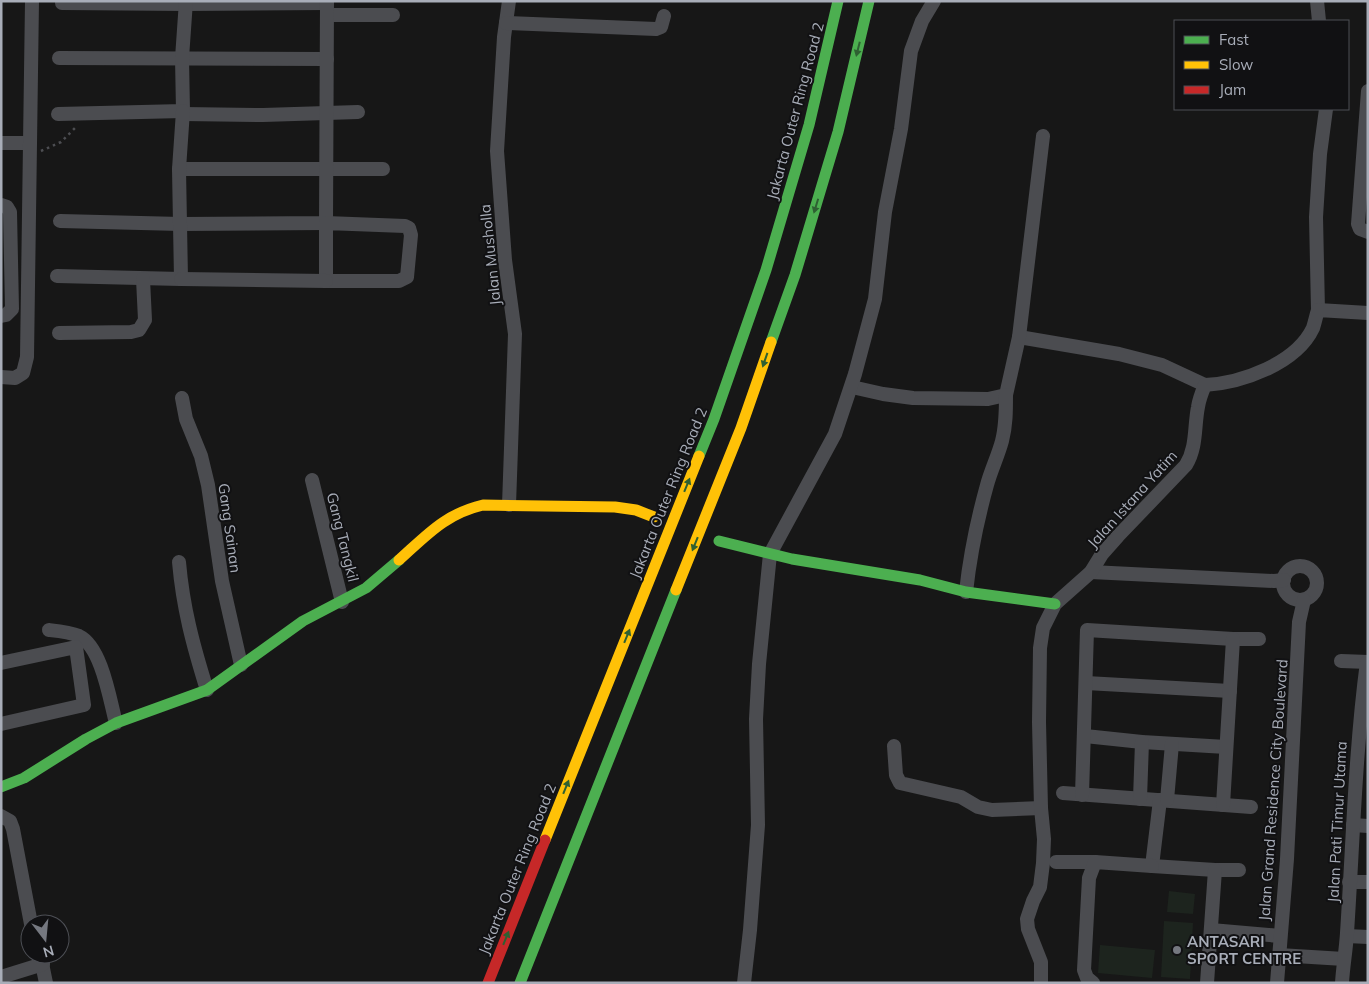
<svg xmlns="http://www.w3.org/2000/svg" width="1369" height="984" font-family="Mulish,sans-serif">
<style>
.green{fill:#1d241e}
.lines{fill:none;stroke-linecap:round;stroke-linejoin:round}
.path{stroke:#4d4e52;stroke-width:2.5;stroke-dasharray:2.5 4;stroke-linecap:butt}
.street{stroke:#4b4c50;stroke-width:14}
.fast{stroke:#4caf50;stroke-width:11}
.slow{stroke:#ffc107;stroke-width:11}
.jam{stroke:#c62828;stroke-width:11}
.oneway{fill:#2e6032}
.poi-dot{fill:#757880;stroke:#111113;stroke-width:2}
.labels{text-anchor:middle;dominant-baseline:central;stroke-width:4;stroke-linejoin:round;paint-order:stroke}
.street-label{font-size:15px;fill:#a8adb8;stroke:#111113}
.poi-label{font-size:15px;font-weight:bold;fill:#a8adb8;stroke:#111113;text-anchor:start}
</style>
<rect width="100%" height="100%" fill="#171717"/>
<g class="green">
<polygon points="1169,891 1195,894 1193,914 1167,912"/>
<polygon points="1164,921 1193,923 1190,979 1161,977"/>
<polygon points="1100,945 1155,950 1152,978 1098,973"/>
</g>
<g class="lines">
<polyline class="path" points="41,151 61,142 77,126"/>
<g class="street">
<polyline points="509,1 504,37 497,151 505,260 515,334 509,505"/>
<polyline points="1317,1 1319,21"/>
<polyline points="62,3 186,4 327,3"/>
<polyline points="327,15 393,15"/>
<polyline points="506,23 656,29 661,27 664,16"/>
<polyline points="59,58 327,59"/>
<polyline points="1368,91 1358,224 1360,229 1368,232"/>
<polyline points="58,114 183,111 182,58 186,1"/>
<polyline points="183,114 263,115 358,112"/>
<polyline points="1,143 30,143"/>
<polyline points="179,169 383,169"/>
<polyline points="1,205 7,207 10,212 12,309 6,315 1,316"/>
<polyline points="60,221 181,224 326,223 327,1"/>
<polygon points="326,223 405,226 409,228 411,235 407,277 399,281 326,281"/>
<polyline points="57,276 181,279 179,169 183,111"/>
<polyline points="181,279 326,281"/>
<polyline points="1318,310 1316,217 1320,154 1326,109"/>
<polyline points="59,333 131,332 139,330 145,320 143,279"/>
<polyline points="1019,337 1119,354 1162,365 1205,385"/>
<polyline points="1,377 15,378 23,373 27,357 32,1"/>
<polyline points="852,387 883,394 913,398 988,399 1006,395 1019,337 1043,136"/>
<polyline points="182,398 186,419 201,456 208,485 222,581 241,665"/>
<polyline points="312,480 342,602"/>
<path d="M179 562C183 608 193 645 207 690"/>
<circle cx="1300" cy="583" r="17"/>
<polyline points="1091,572 1274,581 1284,580"/>
<path d="M966 592C970 555 977 521 987 485 991 470 998 456 1002 441 1006 426 1006 411 1006 395"/>
<path d="M49 630C59 631 70 632 79 636 102 647 110 701 116 723"/>
<polyline points="1341,661 1368,662"/>
<polyline points="1,663 76,647 84,705 1,724"/>
<polyline points="1086,683 1230,691"/>
<polyline points="1085,736 1142,742 1226,747"/>
<polyline points="894,746 896,775 900,783 961,797 978,807 992,810 1041,808"/>
<polyline points="1063,793 1251,807"/>
<polyline points="1082,795 1087,630 1233,639 1259,639"/>
<polyline points="1140,799 1142,742"/>
<polyline points="1160,800 1152,866 1215,870 1239,870"/>
<polyline points="1167,800 1172,744"/>
<polyline points="1223,805 1233,639"/>
<polyline points="1,816 10,821 13,829 31,924"/>
<polyline points="1353,825 1368,826"/>
<polyline points="1056,862 1095,862"/>
<polyline points="1349,882 1368,882"/>
<polyline points="1211,930 1280,936"/>
<polyline points="1347,936 1368,937"/>
<polyline points="40,954 46,983"/>
<polyline points="1279,955 1344,959"/>
<polyline points="1,977 43,964"/>
<polyline points="744,983 750,930 758,825 756,719 759,664 770,554 835,434 855,374 875,299 885,212 901,129 911,51 922,21 934,1"/>
<path d="M1041 983V962L1028 929 1027 919 1033 901 1040 887 1043 863 1044 839 1041 808 1039 722 1040 648 1043 628 1055 604 1091 572 1102 554 1118 536 1186 465C1197 447 1194 427 1198 407 1199 400 1202 392 1205 385 1241 383 1296 364 1313 328 1315 322 1316 316 1318 310L1368 313"/>
<polyline points="1093,983 1087,978 1084,970 1089,878 1095,862 1152,866"/>
<polyline points="1207,983 1215,870"/>
<polyline points="1277,983 1287,859 1299,622 1304,600"/>
<path d="M1342 983C1343 966 1346 950 1347 933 1353 843 1355 752 1367 662"/>
</g>
<g class="fast">
<polyline points="771,342 795,275 838,132 869,1"/>
<polyline points="699,456 714,419 766,270 809,125 838,1"/>
<polyline points="719,541 792,559 920,580 966,592 1055,604"/>
<polyline points="1,787 24,778 86,739 116,723 207,690 303,621 366,588 399,560"/>
<polyline points="520,983 676,590"/>
</g>
<g class="slow">
<path d="M399 560C427 535 445 514 483 505L615 507 636 510 654 517"/>
<polyline points="676,590 741,428 771,342"/>
<polyline points="545,840 699,456"/>
</g>
<polyline class="jam" points="488,983 545,840"/>
</g>
<defs><path id="oneway-solid" d="M-6-.8H1V-3.2L6.5 0L1 3.2V.8H-6Z" transform="scale(1.25)"/></defs>
<g class="oneway">
<use href="#oneway-solid" transform="translate(858 49) rotate(104)"/>
<use href="#oneway-solid" transform="translate(816 206) rotate(107)"/>
<use href="#oneway-solid" transform="translate(765 360) rotate(109)"/>
<use href="#oneway-solid" transform="translate(687 485) rotate(-68)"/>
<use href="#oneway-solid" transform="translate(695 544) rotate(112)"/>
<use href="#oneway-solid" transform="translate(627 636) rotate(-68)"/>
<use href="#oneway-solid" transform="translate(566 787) rotate(-68)"/>
<use href="#oneway-solid" transform="translate(506 938) rotate(-68)"/>
</g>
<circle class="poi-dot" cx="1177" cy="950" r="5"/>
<g class="labels">
<g class="street-label">
<text transform="translate(795 111) rotate(-75)">Jakarta Outer Ring Road 2</text>
<text transform="translate(490 255) rotate(-96)">Jalan Musholla</text>
<text transform="translate(668 493) rotate(-68)">Jakarta Outer Ring Road 2</text>
<text transform="translate(1132 499) rotate(-48)">Jalan Istana Yatim</text>
<text transform="translate(230 528) rotate(82)">Gang Sainan</text>
<text transform="translate(343 537) rotate(76)">Gang Tangkil</text>
<text transform="translate(1273 790) rotate(-86)">Jalan Grand Residence City Boulevard</text>
<text transform="translate(1337 822) rotate(-87)">Jalan Pati Timur Utama</text>
<text transform="translate(517 869) rotate(-68)">Jakarta Outer Ring Road 2</text>
</g>
<g class="poi-label">
<text x="1187" y="941">ANTASARI<tspan x="1187" dy="17">SPORT CENTRE</tspan></text>
</g>
</g>
<rect width="1369" height="984" fill="none" stroke="#a8adb8" stroke-width="5"/>
<rect x="1174" y="20" width="175" height="90" fill="#111113" stroke="#4d4f55"/>
<rect x="1184" y="36" width="25" height="8" fill="#4caf50" stroke="#4d4f55"/>
<text x="1219" y="45" font-size="15" fill="#a8adb8">Fast</text>
<rect x="1184" y="61" width="25" height="8" fill="#ffc107" stroke="#4d4f55"/>
<text x="1219" y="70" font-size="15" fill="#a8adb8">Slow</text>
<rect x="1184" y="86" width="25" height="8" fill="#c62828" stroke="#4d4f55"/>
<text x="1219" y="95" font-size="15" fill="#a8adb8">Jam</text>
<g transform="translate(45 939) rotate(164)"><circle r="24" fill="#111113" stroke="#4d4f55"/>
<path d="M0-4L9 19L0 12L-9 19Z" fill="#757880"/>
<text y="-8" font-size="14" font-weight="bold" text-anchor="middle" fill="#a8adb8">N</text>
</g>
</svg>
